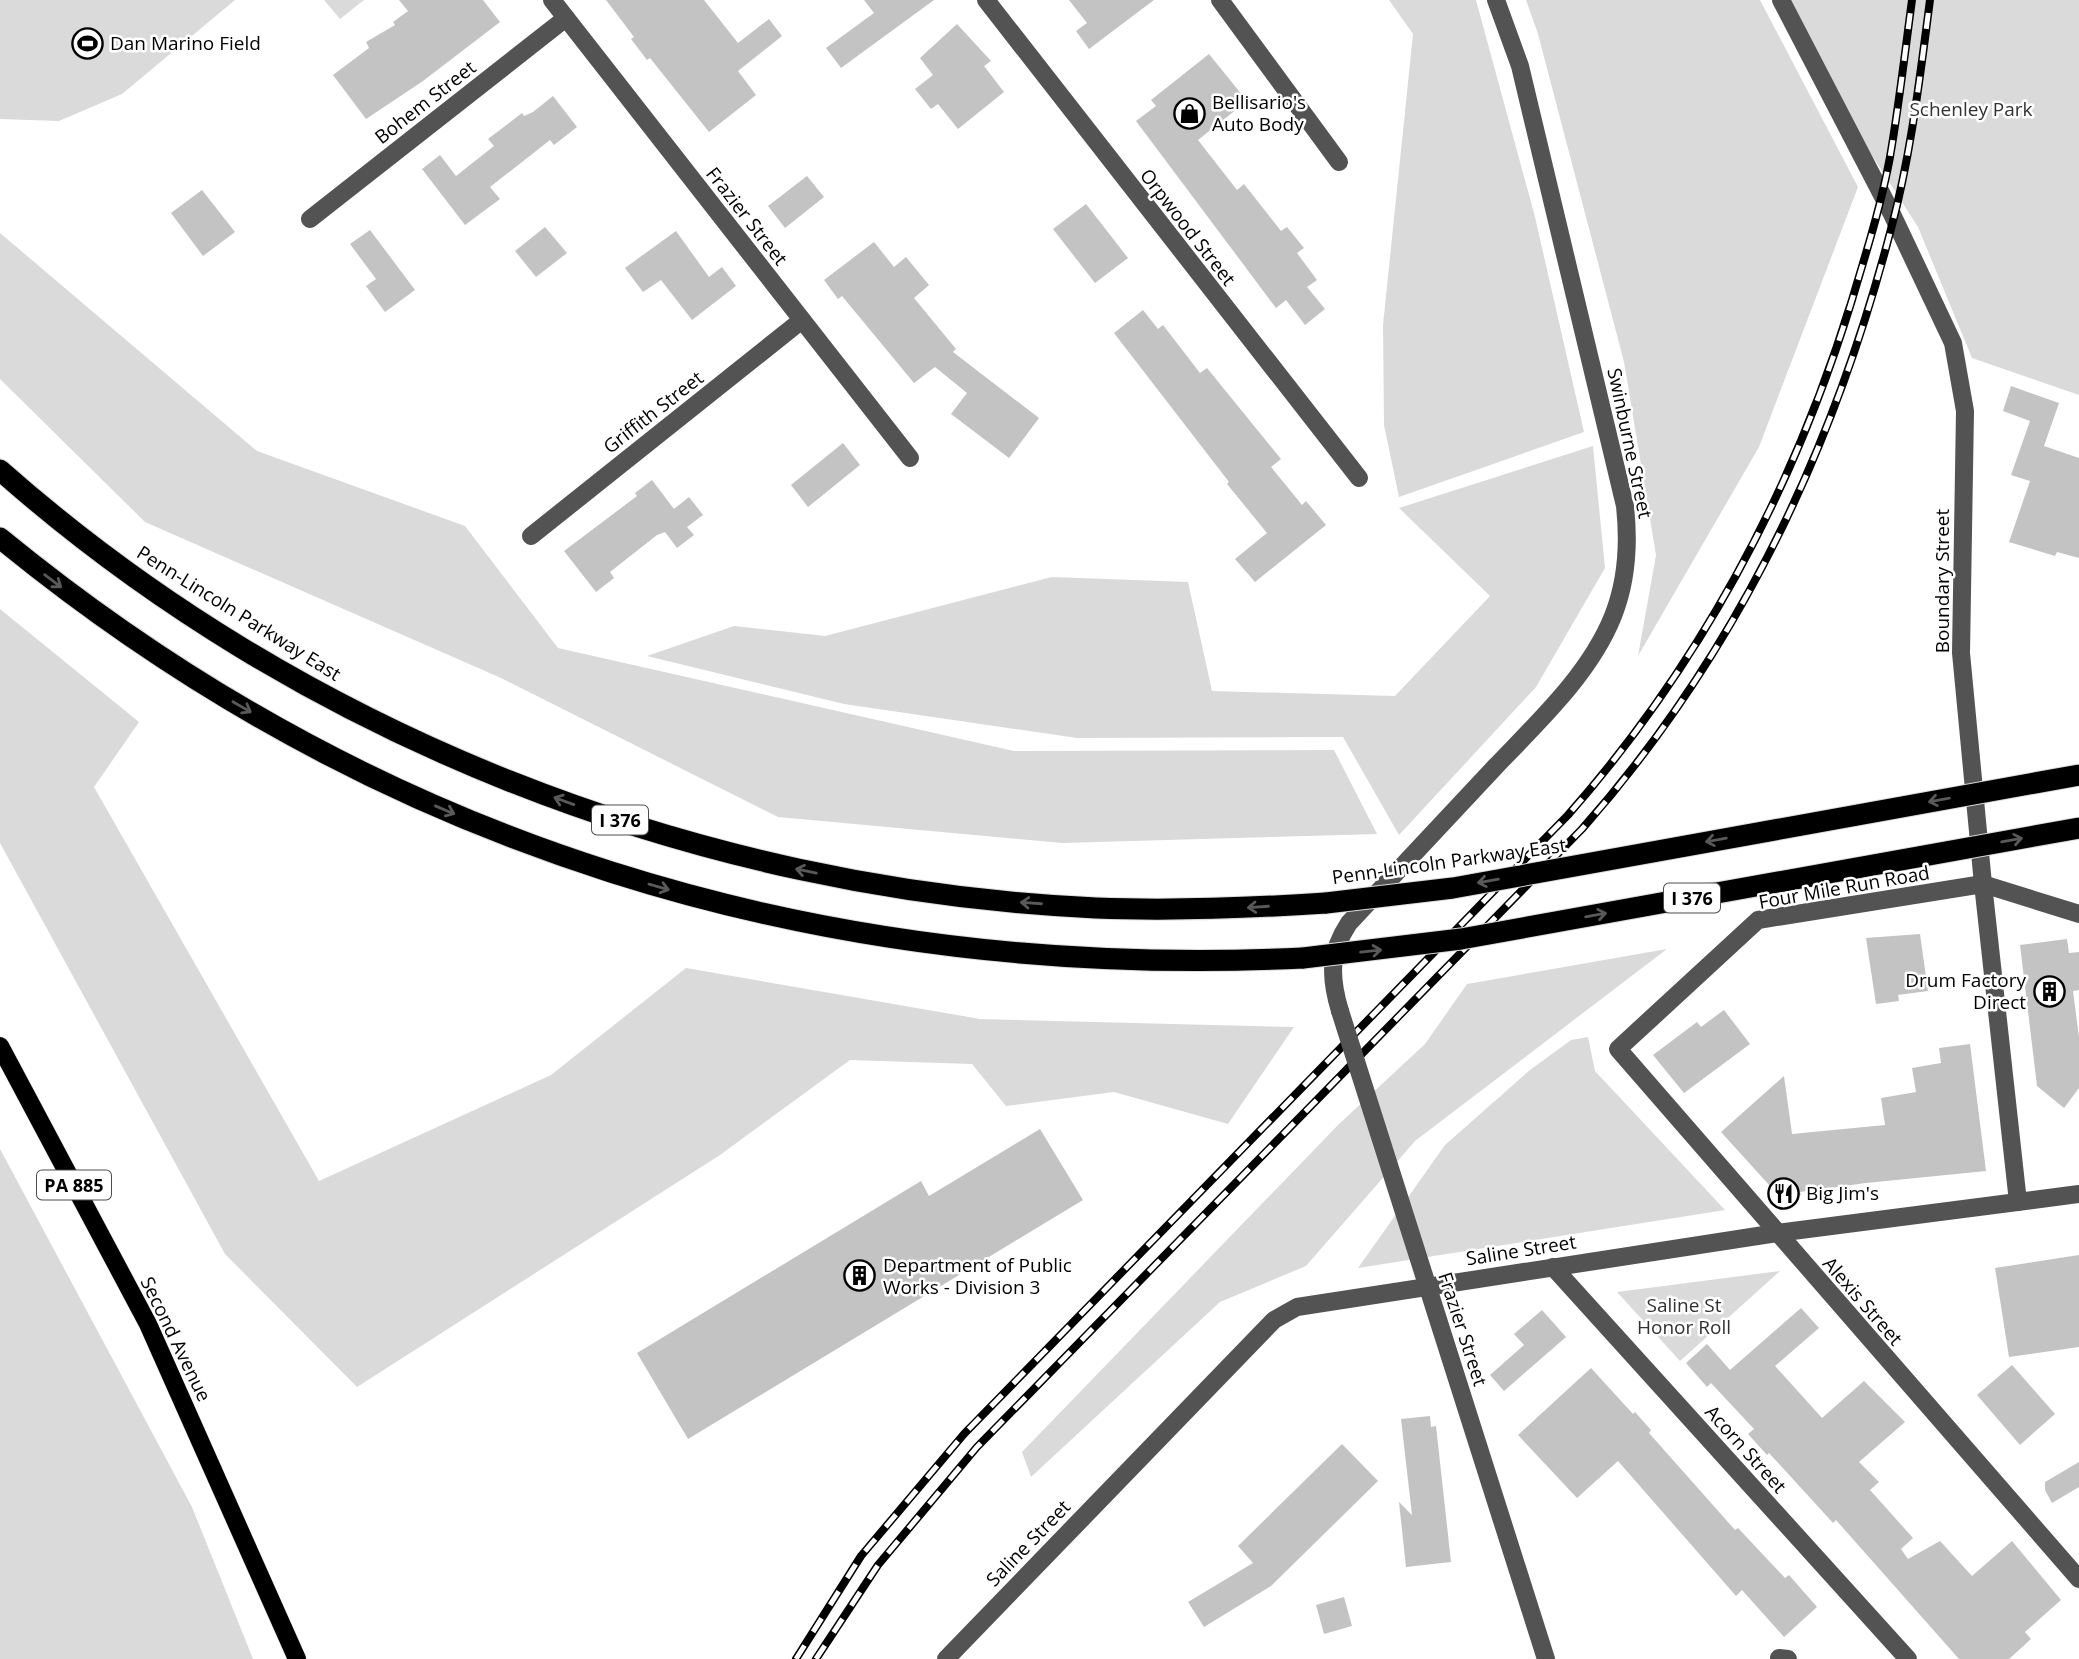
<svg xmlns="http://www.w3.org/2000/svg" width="2079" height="1659" font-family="'Open Sans',sans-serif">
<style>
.green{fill:#dadada}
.building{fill:#c3c3c3}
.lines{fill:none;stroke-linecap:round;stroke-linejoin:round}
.major-casing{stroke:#dbdbdb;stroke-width:19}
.highway-casing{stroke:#dbdbdb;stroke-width:23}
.minor{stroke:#535353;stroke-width:18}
.major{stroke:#000;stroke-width:18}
.highway{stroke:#000;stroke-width:21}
.rail-casing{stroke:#000;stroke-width:8}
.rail{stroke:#fff;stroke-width:5;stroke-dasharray:16;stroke-linecap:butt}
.highway-bridge-casing{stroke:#dbdbdb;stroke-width:23;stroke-linecap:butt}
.minor-bridge{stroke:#535353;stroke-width:18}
.highway-bridge{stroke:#000;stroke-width:21}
.oneway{stroke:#595959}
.labels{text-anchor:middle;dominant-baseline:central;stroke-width:5;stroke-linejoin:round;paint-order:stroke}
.shield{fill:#fff;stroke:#4c4c4c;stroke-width:2}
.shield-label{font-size:18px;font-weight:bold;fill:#000}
.poi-label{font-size:19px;fill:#000;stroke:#fff;text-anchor:start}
.street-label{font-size:19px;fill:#000;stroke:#fff}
.park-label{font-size:19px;fill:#313131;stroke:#fff}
</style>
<rect width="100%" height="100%" fill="#fff"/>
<g class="green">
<polygon points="0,0 235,0 122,94 59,121 0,119"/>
<polygon points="324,0 364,0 340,19"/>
<polygon points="1389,0 1476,0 1535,217 1584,432 1399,497 1384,425 1383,325 1413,34"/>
<polygon points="1526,0 1760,0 1858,187 1759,447 1638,656 1656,555 1624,362 1538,34"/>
<polygon points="1772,0 2079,0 2079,395 1972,358 1918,227"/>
<polygon points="0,233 257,451 465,526 558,648 1014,751 1334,750 1377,834 1062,843 778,817 501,678 145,522 0,379"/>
<polygon points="1593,446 1605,568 1536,687 1399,835 1343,737 1077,738 844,704 647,656 734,626 825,636 1052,577 1188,582 1212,691 1395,696 1490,596 1399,508"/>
<polygon points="0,609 139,722 94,787 319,1181 551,1075 686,968 980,1019 1294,1027 1228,1124 1114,1092 1006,1106 972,1064 850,1060 720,1155 357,1387 225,1254 0,843"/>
<polygon points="1667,949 1415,1141 1306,1266 1220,1302 1031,1477 1022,1452 1339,1124 1425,1044 1467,984"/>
<polygon points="1588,1037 1595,1071 1725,1210 1358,1268 1445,1145 1530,1070 1571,1040"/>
<polygon points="0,1149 192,1507 253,1659 0,1659"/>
<polygon points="1780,1271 1680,1361 1617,1292"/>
</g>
<g class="building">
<polygon points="399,0 483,0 500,22 423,81 366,119 333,75 369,48 366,42 395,25 393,22 408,11"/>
<polygon points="606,0 704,0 738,43 769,19 782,36 738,71 756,95 709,132 650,58 647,60 631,39 634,37"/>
<polygon points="864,0 934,0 841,68 826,48 874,13"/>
<polygon points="1069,0 1154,0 1089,49 1076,31 1087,23"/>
<polygon points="957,24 991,61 984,66 1004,92 958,129 938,104 931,109 915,89 933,75 920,58"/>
<polygon points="1209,54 1247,101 1198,140 1237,190 1244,184 1281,231 1287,227 1304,248 1297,253 1317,280 1307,287 1325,309 1305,325 1286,300 1276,308 1136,121 1156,106 1151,100"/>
<polygon points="553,96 577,127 554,145 550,140 490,187 500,199 465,225 422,169 440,155 456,176 494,146 488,139 522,113 524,116 533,112"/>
<polygon points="807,176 824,197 785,228 768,206"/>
<polygon points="202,190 235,232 203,256 171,213"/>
<polygon points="1086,204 1128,258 1095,283 1053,229"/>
<polygon points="545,227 567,253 536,277 515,251"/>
<polygon points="370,230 415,290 385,312 366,286 376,279 350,244"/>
<polygon points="676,231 709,277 722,267 736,286 692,320 661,280 643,292 625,268"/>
<polygon points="874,242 894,267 906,257 929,285 914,298 956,349 953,352 1039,418 1009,458 951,414 967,393 935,367 914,383 842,296 838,299 824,280"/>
<polygon points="1143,310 1158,329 1163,325 1200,373 1207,368 1281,459 1271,467 1302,505 1306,501 1326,525 1255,582 1235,559 1267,533 1227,484 1229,482 1114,333"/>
<polygon points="2011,386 2059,403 2044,446 2079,458 2079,558 2057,552 2055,556 2009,542 2030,481 2011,475 2030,421 2003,411"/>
<polygon points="843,443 860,465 808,507 791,485"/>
<polygon points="652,480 674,509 689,497 703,515 687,527 694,535 677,548 665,532 657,535 610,572 614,578 596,592 564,551 637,496 635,493"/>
<polygon points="1920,934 1928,991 1898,995 1899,1001 1876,1004 1866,938"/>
<polygon points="2067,939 2069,953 2079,952 2079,990 2073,991 2079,1037 2079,1088 2064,1108 2037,1086 2020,945"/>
<polygon points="1724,1010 1750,1044 1684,1093 1653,1055 1697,1022 1701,1027"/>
<polygon points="1970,1044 1986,1171 1866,1183 1800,1192 1801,1195 1781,1198 1721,1132 1784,1076 1792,1134 1885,1125 1881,1098 1916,1092 1912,1068 1941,1063 1939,1048"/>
<polygon points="1040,1129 1083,1200 688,1439 637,1353 921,1181 929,1196"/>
<polygon points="2079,1255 2079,1347 2009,1357 1995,1268"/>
<polygon points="1801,1308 1819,1328 1775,1366 1822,1418 1864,1381 1905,1422 1859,1462 1879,1482 1870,1490 1913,1538 1901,1549 1908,1559 1940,1541 1972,1576 2012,1541 2061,1600 2025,1632 2031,1639 2009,1659 1959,1659 1836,1520 1833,1523 1769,1453 1767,1455 1748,1434 1754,1429 1711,1383 1707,1387 1686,1363 1707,1344 1730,1370"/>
<polygon points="1542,1310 1566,1337 1504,1391 1490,1375 1524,1345 1514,1334"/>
<polygon points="2012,1365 2055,1414 2020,1445 1977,1395"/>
<polygon points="1591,1368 1633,1414 1635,1412 1651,1430 1649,1433 1735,1530 1738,1528 1785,1578 1789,1575 1817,1607 1784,1637 1742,1590 1736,1596 1618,1461 1577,1498 1518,1435"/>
<polygon points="1430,1416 1431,1427 1436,1426 1451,1562 1406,1567 1399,1502 1412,1515 1401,1419"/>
<polygon points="1342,1444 1378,1481 1271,1586 1204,1627 1188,1602 1253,1563 1238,1546"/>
<polygon points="2079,1462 2079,1487 2052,1503 2045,1490 2045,1482"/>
<polygon points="1344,1597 1352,1626 1324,1634 1316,1605"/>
</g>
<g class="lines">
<defs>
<polyline id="major" points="0,1046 148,1324 297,1659"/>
<g id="highway">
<path d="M0 470C299 735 698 890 1096 908 1173 911 1250 908 1326 903"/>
<path d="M0 538C376 846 820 981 1303 958"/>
</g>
</defs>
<use href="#major" class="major-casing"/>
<use href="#highway" class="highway-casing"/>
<g class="minor">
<polyline points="552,0 910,458"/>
<polyline points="986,0 1359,478"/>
<polyline points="1220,0 1339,162"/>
<polyline points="1781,0 1891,212 1953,343 1965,411 1961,653 1983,884 2018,1202"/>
<polyline points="310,219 566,18"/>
<polyline points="531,536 802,320"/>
<polyline points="2079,914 1983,884 1758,920 1618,1049 2079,1579"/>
<path d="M1340 1011C1330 978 1329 953 1349 923 1398 871 1447 819 1495 767 1537 723 1590 674 1613 616 1627 581 1629 543 1625 506L1520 66 1496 0"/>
<polyline points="1553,1267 1908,1659"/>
<polyline points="1779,1658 1788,1659"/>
<polyline points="946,1659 1274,1320 1297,1307 1777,1233 2079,1194"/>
</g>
<use href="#major" class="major"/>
<use href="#highway" class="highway"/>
<defs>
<g id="rail">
<path d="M796 1659 861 1556 964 1434 1568 815C1700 665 1793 491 1852 300 1866 253 1881 206 1890 157 1899 105 1905 52 1912 0"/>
<path d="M816 1659 878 1565 977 1447 1582 829C1735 656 1833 452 1891 229 1911 155 1920 76 1930 0"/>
</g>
</defs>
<use href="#rail" class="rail-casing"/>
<use href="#rail" class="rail"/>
<defs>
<g id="highway-bridge">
<polyline points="1326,903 1453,888 2079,775"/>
<polyline points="1303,958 1461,939 2079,828"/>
</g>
</defs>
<use href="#highway-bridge" class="highway-bridge-casing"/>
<polyline class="minor-bridge" points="1340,1011 1546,1659"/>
<use href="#highway-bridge" class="highway-bridge"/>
</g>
<defs><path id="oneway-shaft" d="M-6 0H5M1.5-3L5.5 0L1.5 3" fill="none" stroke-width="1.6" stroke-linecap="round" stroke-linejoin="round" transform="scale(1.75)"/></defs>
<g class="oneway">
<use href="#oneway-shaft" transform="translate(53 581) rotate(37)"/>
<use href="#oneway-shaft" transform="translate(242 707) rotate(30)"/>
<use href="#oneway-shaft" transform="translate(1939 800) rotate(170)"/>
<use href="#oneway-shaft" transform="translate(564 801) rotate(-160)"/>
<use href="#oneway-shaft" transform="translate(445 810) rotate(23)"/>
<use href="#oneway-shaft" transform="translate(1716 840) rotate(170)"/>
<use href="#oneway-shaft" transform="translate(2012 840) rotate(-10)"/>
<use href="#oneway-shaft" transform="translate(806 871) rotate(-168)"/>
<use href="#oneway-shaft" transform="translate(1488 881) rotate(170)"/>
<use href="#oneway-shaft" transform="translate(659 887) rotate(16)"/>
<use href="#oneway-shaft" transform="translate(1031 903) rotate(-176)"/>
<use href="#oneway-shaft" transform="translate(1258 907) rotate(176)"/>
<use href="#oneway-shaft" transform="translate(1596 915) rotate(-10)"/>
<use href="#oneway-shaft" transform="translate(1371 951) rotate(-6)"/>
</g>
<defs>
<symbol id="stadium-ring" viewBox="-11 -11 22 22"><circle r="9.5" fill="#fff" stroke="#000" stroke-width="1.5"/><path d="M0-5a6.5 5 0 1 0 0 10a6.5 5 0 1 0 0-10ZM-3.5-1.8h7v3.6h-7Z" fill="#000"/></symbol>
<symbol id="shop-ring" viewBox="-11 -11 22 22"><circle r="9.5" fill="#fff" stroke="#000" stroke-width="1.5"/><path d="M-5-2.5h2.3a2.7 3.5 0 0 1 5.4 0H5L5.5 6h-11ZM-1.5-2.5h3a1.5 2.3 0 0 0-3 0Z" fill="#000"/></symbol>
<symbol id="building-ring" viewBox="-11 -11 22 22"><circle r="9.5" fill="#fff" stroke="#000" stroke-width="1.5"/><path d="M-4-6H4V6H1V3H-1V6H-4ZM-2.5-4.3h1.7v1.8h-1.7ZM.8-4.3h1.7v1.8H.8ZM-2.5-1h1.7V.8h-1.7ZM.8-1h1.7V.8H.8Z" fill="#000"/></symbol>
<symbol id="restaurant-ring" viewBox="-11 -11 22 22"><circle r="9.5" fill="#fff" stroke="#000" stroke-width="1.5"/><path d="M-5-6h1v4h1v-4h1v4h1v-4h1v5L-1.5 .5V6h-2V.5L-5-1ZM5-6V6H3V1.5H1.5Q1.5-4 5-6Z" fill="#000"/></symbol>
</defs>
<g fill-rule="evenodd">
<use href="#stadium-ring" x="70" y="26" width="35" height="35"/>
<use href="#shop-ring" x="1172" y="96" width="35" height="35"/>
<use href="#building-ring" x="2032" y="974" width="35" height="35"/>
<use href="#restaurant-ring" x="1766" y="1176" width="35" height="35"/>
<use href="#building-ring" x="842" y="1258" width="35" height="35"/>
</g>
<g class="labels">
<g class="shield">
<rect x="592" y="805.5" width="56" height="29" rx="5"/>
<rect x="1664" y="883.5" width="56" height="29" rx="5"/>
<rect x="37" y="1170.5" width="74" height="29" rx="5"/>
</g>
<g class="shield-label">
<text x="620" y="820">I 376</text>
<text x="1692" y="898">I 376</text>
<text x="74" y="1185">PA 885</text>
</g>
<g class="poi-label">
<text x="110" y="43">Dan Marino Field</text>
<text x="1212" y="102">Bellisario's<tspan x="1212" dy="22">Auto Body</tspan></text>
<text x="2026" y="980" text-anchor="end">Drum Factory<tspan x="2026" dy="22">Direct</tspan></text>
<text x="1806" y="1193">Big Jim's</text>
<text x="883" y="1265">Department of Public<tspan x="883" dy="22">Works - Division 3</tspan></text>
</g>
<g class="street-label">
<text transform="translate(425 102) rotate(-38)">Bohem Street</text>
<text transform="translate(747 216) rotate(52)">Frazier Street</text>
<text transform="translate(1188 227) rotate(52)">Orpwood Street</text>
<text transform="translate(653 412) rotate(-38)">Griffith Street</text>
<text transform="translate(1630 443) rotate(78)">Swinburne Street</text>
<text transform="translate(1942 581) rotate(-90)">Boundary Street</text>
<text transform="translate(239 613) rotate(32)">Penn-Lincoln Parkway East</text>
<text transform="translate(1449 861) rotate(-8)">Penn-Lincoln Parkway East</text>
<text transform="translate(1844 887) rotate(-10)">Four Mile Run Road</text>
<text transform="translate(1521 1250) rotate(-9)">Saline Street</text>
<text transform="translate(1863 1301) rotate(49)">Alexis Street</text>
<text transform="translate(1463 1329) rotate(72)">Frazier Street</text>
<text transform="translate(176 1339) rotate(64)">Second Avenue</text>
<text transform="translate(1746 1449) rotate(48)">Acorn Street</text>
<text transform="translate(1028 1543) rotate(-46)">Saline Street</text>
</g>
<g class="park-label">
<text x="1971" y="109">Schenley Park</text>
<text x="1684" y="1305">Saline St<tspan x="1684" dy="22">Honor Roll</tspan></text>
</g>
</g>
</svg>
